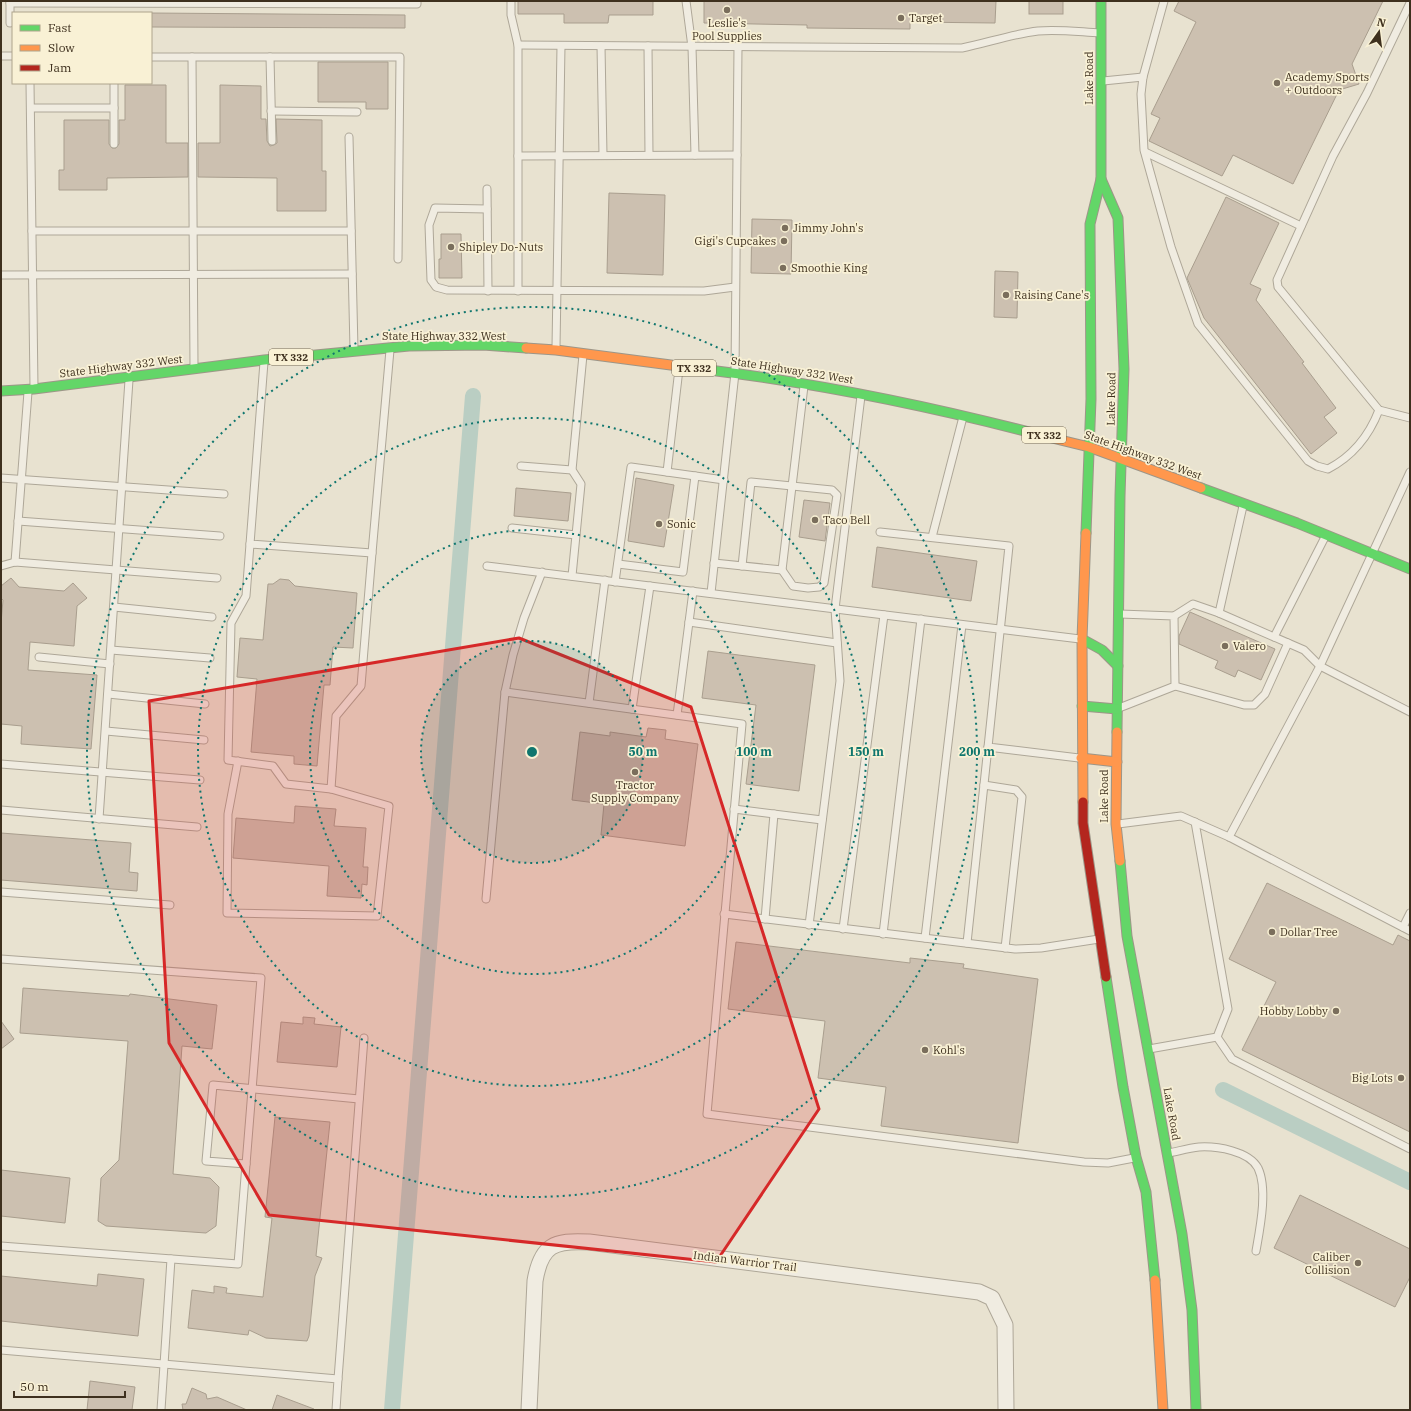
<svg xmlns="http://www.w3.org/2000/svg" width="1411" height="1411" font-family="'IBM Plex Serif',serif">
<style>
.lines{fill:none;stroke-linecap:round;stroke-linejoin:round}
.canal{stroke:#bacec3;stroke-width:16}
.building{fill:#ccc0b0;stroke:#a99e8e}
.lane-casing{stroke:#aea798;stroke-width:9}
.street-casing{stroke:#aea798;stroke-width:17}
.fast-casing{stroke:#9d9688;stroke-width:11}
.slow-casing{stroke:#9d9688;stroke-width:11}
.jam-casing{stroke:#9d9688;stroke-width:11}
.lane{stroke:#f0ece1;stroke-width:7}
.street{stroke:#f0ece1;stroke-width:15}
.fast{stroke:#63d668;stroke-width:9}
.slow{stroke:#ff974d;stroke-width:9}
.jam{stroke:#b3261e;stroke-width:9}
.marked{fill:#d62828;fill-opacity:0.2;stroke:#d62828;stroke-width:3;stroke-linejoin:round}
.ring{fill:none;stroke:#0f766e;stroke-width:2;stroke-dasharray:2 4}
.poi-dot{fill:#7a6e5c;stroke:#f9f1d5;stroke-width:1.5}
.labels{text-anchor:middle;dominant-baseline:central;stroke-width:3.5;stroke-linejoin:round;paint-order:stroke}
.shield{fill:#f9f1d5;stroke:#766a55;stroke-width:1}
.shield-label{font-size:10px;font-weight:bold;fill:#3e301e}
.poi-label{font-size:11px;fill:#3e301e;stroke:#f9f1d5;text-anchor:start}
.street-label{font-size:11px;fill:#3e301e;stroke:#f9f1d5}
.centre{fill:#0f766e;stroke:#f9f1d5;stroke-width:2}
.ring-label{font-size:12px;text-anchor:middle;font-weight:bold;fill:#0f766e;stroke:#f9f1d5;stroke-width:3.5;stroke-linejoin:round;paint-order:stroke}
</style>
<rect width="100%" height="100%" fill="#e8e2d0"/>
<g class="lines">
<g class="canal">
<polyline points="1223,1090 1410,1182"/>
<polyline points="392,1410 473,396"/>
</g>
</g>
<g class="building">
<polygon points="518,1 653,1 653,15 609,15 608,23 564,23 564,14 518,14"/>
<polygon points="704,1 996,1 995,23 910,22 910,29 807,28 807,25 704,23"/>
<rect x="1029" y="1" width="34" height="13"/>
<polygon points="1179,1 1383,1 1352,64 1359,84 1339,90 1293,184 1233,155 1222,176 1149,141 1160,118 1151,114 1196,22 1174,11"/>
<polygon points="151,13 405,15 405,28 151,27"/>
<polygon points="318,62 388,62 388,109 366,109 366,102 318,102"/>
<polygon points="125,85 166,85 166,143 188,143 188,177 107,178 107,190 59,190 59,170 64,170 64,120 109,120 109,144 112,148 116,148 119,144 119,120 125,120"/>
<polygon points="220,85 261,86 261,119 266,119 267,141 270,146 274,145 277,143 276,119 322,120 322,171 326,171 326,211 277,211 277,178 198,177 198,143 220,143"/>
<polygon points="609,193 665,195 663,275 607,273"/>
<polygon points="1226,197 1279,223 1250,284 1261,289 1256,300 1304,362 1302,363 1336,408 1324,417 1337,433 1311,454 1204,318 1187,278"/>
<polygon points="752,219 792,220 791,274 751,273"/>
<polygon points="441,234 461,234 462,278 439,278 439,259 441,259"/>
<polygon points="995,271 1018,272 1017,318 994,317"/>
<polygon points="636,478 674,485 664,547 628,541"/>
<polygon points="516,488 571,493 568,521 514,516"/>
<polygon points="804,500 830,503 825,541 799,537"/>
<polygon points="877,547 977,561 971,601 872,587"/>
<polygon points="11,578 19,587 64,591 73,583 87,598 77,606 74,646 30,642 28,670 97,675 91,749 21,744 22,726 1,724 1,623 3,600 1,598 1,586"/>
<polygon points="280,579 289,580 295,586 357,593 353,648 333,647 330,685 324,685 317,766 294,764 294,756 251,752 257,679 237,677 240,638 263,640 268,584 273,584"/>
<polygon points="1190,612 1275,649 1261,680 1238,670 1235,677 1215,668 1218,661 1179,644 1179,636"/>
<polygon points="708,651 815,665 799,791 746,784 756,705 702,698"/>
<polygon points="648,728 666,730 665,739 698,744 685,846 601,835 604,804 572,800 580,732 610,736 610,732 646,737"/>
<polygon points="295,806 336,809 334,826 366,828 363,867 368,867 367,885 362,884 361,898 327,896 329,866 233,858 236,818 294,823"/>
<polygon points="1,833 131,843 129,872 138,873 137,891 1,880"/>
<polygon points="1267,883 1393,945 1398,935 1410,941 1410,1132 1242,1050 1276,982 1229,959"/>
<polygon points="736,942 910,963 910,958 964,964 963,968 1038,979 1018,1143 881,1126 886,1087 818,1078 825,1021 728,1009"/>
<polygon points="23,988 129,996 130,994 217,1005 212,1049 182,1046 173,1174 210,1178 219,1187 216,1226 206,1233 106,1226 98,1221 101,1178 119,1160 128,1041 20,1033"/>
<polygon points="303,1017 315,1018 314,1024 341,1027 337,1067 277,1062 281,1022 303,1024"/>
<polygon points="1,1021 14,1039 1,1049"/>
<polygon points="275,1117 330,1122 316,1256 322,1258 315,1276 309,1336 307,1341 266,1338 249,1330 248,1335 188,1328 192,1290 214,1293 214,1286 227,1288 226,1293 263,1297 272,1218 265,1217"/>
<polygon points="1,1170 70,1178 65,1223 1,1216"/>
<polygon points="1300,1195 1410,1249 1410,1277 1395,1307 1274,1248"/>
<polygon points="98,1274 144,1279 138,1336 1,1321 1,1276 97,1286"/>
<polygon points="90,1381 135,1387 132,1410 87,1410"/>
<polygon points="192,1388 206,1394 207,1399 217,1397 247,1410 183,1410 182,1404 186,1404"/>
<polygon points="277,1395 314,1409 313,1410 272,1410"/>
</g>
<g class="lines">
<defs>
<g id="lane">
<polyline points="511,1 511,15 518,45 518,291"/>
<polyline points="686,1 692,47 695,155"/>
<path d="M1164 1 1143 77 1141 94 1144 150 1171 247 1198 324 1308 461 1317 466 1328 469C1353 456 1369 436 1379 410"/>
<polyline points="10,3 417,4 417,1"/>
<polyline points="1410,3 1367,93 1333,156 1277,280 1278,287 1379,410 1410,418"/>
<polyline points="10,23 10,1"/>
<path d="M518 45 962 48C987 43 1012 34 1038 31 1058 29 1080 32 1100 33"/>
<polyline points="601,46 603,155"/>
<polyline points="648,46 649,155"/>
<polyline points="1,56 13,56"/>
<polyline points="151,57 400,57 398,259"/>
<polyline points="192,57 194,366"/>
<polyline points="270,57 272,141"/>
<polyline points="1103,81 1143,77"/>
<polyline points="30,83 34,387"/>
<polyline points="114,83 114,144"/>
<polyline points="31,108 114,108"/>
<polyline points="271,111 357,112"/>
<polyline points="349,137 354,349"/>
<polyline points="1145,152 1301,226"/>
<polyline points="518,156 737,155"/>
<polyline points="487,189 488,291"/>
<polyline points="487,209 435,208 429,225 431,280 436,287 447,290 704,291 735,287"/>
<polyline points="32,231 351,231"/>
<polyline points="1,275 352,274"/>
<polyline points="556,347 561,46"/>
<polyline points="264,362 250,544 372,553 390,350"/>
<polyline points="521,466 572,470"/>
<polyline points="667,472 679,369"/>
<polyline points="1,478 224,494"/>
<polyline points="18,521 220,536"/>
<polyline points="512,528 576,535"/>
<polyline points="880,532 1009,546 988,747 1079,758"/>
<polyline points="932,537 963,417"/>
<polyline points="250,544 246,596 231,623 228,760 273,766 286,784 331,789 336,716 361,686 372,553"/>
<polyline points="15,562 28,392"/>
<polyline points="714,563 782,570 804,386"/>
<polyline points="618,564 683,572 695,476"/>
<polyline points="1,566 15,562 217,578"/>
<polyline points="487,566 1080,639"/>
<polyline points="742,566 751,482 832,490 837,495 824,583 819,587 808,588 793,586 782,570"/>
<polyline points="572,576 581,484 572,470 583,355"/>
<polyline points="615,582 631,467 724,480"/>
<polyline points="711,593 735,373 738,47"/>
<polyline points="114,607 212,617"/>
<polyline points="1219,613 1243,506"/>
<polyline points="1174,616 1193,604 1219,613 1304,650 1320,666 1410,712"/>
<polyline points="689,622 837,643"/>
<polyline points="1274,637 1325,537"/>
<polyline points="111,650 210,658"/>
<polyline points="39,657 110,664"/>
<polyline points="1175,686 1244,705 1254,705 1265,694 1288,643"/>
<polyline points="505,692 742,724 707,1114 1084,1162 1108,1163 1134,1158"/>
<polyline points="108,694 205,704"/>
<polyline points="589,703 605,580"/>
<polyline points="1119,708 1175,686 1174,616 1120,614"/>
<polyline points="632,709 650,586"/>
<polyline points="677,715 693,591"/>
<polyline points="106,731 204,740"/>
<polyline points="238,761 228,814 227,913 377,916 389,806 331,789"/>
<polyline points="1,764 200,780"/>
<polyline points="984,785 1016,790 1022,797 1005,948"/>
<polyline points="734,809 822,820"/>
<polyline points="1,810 197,827"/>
<polyline points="99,819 129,380"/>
<polyline points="1118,824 1181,816 1229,837 1410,931"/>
<polyline points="1229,837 1320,666 1410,472"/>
<polyline points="1,892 170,905"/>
<polyline points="486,899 505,692 513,655 524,618 542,572"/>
<polyline points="724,914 1015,949 1041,948 1099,939"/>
<polyline points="765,919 774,814"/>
<polyline points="809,925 840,681 835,609 861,396"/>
<polyline points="1403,927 1410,913"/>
<polyline points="843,929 884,615"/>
<polyline points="883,934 921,619"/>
<polyline points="925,938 962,625"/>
<polyline points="967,943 988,747"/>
<polyline points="1,959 261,978 238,1264 1,1246"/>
<polyline points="1217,1037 1232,1059 1410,1149"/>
<polyline points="1149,1049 1217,1037 1228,1009 1195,822"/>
<path d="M1169 1153C1179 1151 1189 1148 1199 1147 1217 1146 1249 1151 1258 1168 1268 1189 1260 1228 1256 1251"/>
<polyline points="246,1164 206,1161 213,1085 359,1099"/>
<polyline points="1,1350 338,1379 336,1410"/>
<polyline points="338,1379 364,1038"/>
<polyline points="161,1410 171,1259"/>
</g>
<path id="street" d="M529 1410 535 1281C541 1245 554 1240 589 1242L979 1292 992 1298 1005 1325 1006 1410"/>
<g id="fast">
<polyline points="1101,179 1118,218 1124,369 1120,496 1117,732"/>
<path d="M709 370C822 384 934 407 1044 436"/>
<polyline points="1,391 34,389 264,360 409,346 483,345 526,348"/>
<polyline points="1201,488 1297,523 1410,569"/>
<polyline points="1086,533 1091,399 1090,224 1101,179 1101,1"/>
<polyline points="1082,639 1102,650 1118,666"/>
<polyline points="1082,706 1117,709"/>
<polyline points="1120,861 1127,936 1182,1234 1192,1310 1196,1410"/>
<polyline points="1106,977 1123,1087 1136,1157 1146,1192 1155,1280"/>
</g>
<g id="slow">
<polyline points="526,348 556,350 709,370"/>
<polyline points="1044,436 1089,447 1201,488"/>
<polyline points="1117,732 1116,824 1120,861"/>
<polyline points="1081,758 1117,762"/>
<polyline points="1083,802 1082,639 1086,533"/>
<polyline points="1155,1280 1163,1410"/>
</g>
<polyline id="jam" points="1083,802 1083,823 1106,977"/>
</defs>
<use href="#lane" class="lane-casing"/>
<use href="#street" class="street-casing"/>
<use href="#fast" class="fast-casing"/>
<use href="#slow" class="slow-casing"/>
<use href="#jam" class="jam-casing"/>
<use href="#lane" class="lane"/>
<use href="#street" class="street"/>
<use href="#fast" class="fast"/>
<use href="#slow" class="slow"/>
<use href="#jam" class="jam"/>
</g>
<path class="marked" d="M519 638 691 707 819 1109 716 1262 269 1215 169 1043 149 701Z"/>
<circle cx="532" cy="752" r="111" fill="#0f766e" fill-opacity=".12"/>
<g class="ring">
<circle cx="532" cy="752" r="111"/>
<circle cx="532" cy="752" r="222"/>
<circle cx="532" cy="752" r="334"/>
<circle cx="532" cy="752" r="445"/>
</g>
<g class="poi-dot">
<circle cx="727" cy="10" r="4"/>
<circle cx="901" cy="18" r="4"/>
<circle cx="1277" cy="83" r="4"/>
<circle cx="785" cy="228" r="4"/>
<circle cx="784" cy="241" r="4"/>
<circle cx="451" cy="247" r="4"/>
<circle cx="783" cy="268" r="4"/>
<circle cx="1006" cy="295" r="4"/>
<circle cx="815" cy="520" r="4"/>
<circle cx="659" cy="524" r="4"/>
<circle cx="1225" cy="646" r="4"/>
<circle cx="635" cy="772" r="4"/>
<circle cx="1272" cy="932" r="4"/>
<circle cx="1336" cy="1011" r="4"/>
<circle cx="925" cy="1050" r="4"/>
<circle cx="1401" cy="1078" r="4"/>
<circle cx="1358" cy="1263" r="4"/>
</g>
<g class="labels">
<g class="shield">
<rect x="269" y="349" width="44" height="16" rx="3"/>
<rect x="672" y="360" width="44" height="16" rx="3"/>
<rect x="1022" y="427" width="44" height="16" rx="3"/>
</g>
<g class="shield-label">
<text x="291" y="357">TX 332</text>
<text x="694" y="368">TX 332</text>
<text x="1044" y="435">TX 332</text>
</g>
<g class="poi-label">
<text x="909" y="18">Target</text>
<text x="727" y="23" text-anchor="middle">Leslie's<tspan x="727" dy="13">Pool Supplies</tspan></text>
<text x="1285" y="77">Academy Sports<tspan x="1285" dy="13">+ Outdoors</tspan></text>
<text x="793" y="228">Jimmy John's</text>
<text x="776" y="241" text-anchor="end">Gigi's Cupcakes</text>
<text x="459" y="247">Shipley Do-Nuts</text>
<text x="791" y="268">Smoothie King</text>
<text x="1014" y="295">Raising Cane's</text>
<text x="823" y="520">Taco Bell</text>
<text x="667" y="524">Sonic</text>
<text x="1233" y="646">Valero</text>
<text x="635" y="785" text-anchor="middle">Tractor<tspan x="635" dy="13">Supply Company</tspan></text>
<text x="1280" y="932">Dollar Tree</text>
<text x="1328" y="1011" text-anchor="end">Hobby Lobby</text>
<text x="933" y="1050">Kohl's</text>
<text x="1393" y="1078" text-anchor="end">Big Lots</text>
<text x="1350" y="1257" text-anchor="end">Caliber<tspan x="1350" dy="13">Collision</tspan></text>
</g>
<g class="street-label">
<text transform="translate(1089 78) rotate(-90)">Lake Road</text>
<text x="444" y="336">State Highway 332 West</text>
<text transform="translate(121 366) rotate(-7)">State Highway 332 West</text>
<text transform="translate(792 370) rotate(9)">State Highway 332 West</text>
<text transform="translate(1111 399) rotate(-89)">Lake Road</text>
<text transform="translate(1143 455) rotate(20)">State Highway 332 West</text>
<text transform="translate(1104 796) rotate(-90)">Lake Road</text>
<text transform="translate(1172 1114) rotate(80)">Lake Road</text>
<text transform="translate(745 1261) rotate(7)">Indian Warrior Trail</text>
</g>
</g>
<circle cx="532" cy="752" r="6" class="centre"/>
<g class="ring-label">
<text x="643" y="756">50 m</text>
<text x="754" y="756">100 m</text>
<text x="866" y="756">150 m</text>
<text x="977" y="756">200 m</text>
</g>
<rect width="1411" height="1411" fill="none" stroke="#3e301e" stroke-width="4"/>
<rect x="12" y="12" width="140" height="72" fill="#f9f1d5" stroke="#aea48c"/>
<rect x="20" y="25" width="20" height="6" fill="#63d668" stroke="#aea48c"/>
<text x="48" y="32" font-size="12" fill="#3e301e">Fast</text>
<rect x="20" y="45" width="20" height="6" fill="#ff974d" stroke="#aea48c"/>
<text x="48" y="52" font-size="12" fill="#3e301e">Slow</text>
<rect x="20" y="65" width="20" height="6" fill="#b3261e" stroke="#aea48c"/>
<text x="48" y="72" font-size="12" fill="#3e301e">Jam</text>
<g transform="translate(1379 32) rotate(14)" stroke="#f9f1d5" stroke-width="3" paint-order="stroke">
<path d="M0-3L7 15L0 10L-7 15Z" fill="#3e301e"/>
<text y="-6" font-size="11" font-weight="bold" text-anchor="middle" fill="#3e301e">N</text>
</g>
<path d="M14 1391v6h111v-6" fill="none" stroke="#3e301e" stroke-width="2"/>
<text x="20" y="1391" font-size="12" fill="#3e301e" stroke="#f9f1d5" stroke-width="3" paint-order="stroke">50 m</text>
</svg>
